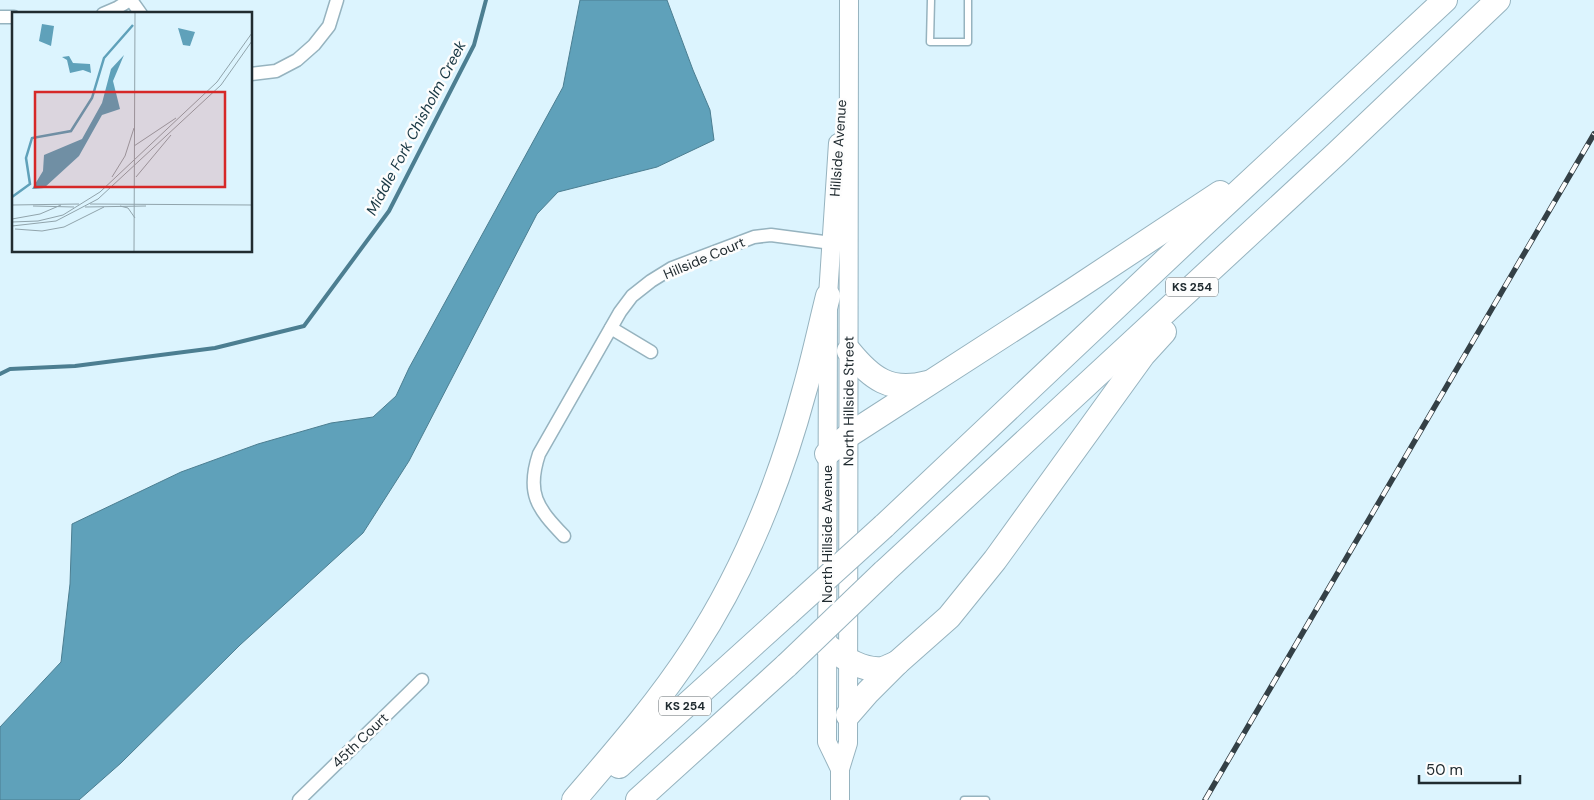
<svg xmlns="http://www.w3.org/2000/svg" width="1594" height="800" font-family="'DM Sans',sans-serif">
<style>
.water{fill:#5fa1ba;stroke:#4c7e91}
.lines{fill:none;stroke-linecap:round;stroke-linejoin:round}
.stream{stroke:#4c7e91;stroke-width:4}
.lane-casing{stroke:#96b3bf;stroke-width:9}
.street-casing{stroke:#96b3bf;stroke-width:15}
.secondary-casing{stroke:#96b3bf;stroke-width:20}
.highway-casing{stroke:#96b3bf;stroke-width:26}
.lane{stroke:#fff;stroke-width:6}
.street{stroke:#fff;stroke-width:12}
.secondary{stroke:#fff;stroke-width:18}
.highway{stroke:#fff;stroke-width:24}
.rail-casing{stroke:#344046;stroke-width:5.5}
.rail{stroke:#fdfdfd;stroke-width:4;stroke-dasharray:11;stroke-linecap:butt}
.highway-bridge-casing{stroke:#96b3bf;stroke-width:26;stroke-linecap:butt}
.highway-bridge{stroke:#fff;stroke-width:24}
.labels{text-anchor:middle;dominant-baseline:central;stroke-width:5;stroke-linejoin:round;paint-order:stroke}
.shield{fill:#fdfdfd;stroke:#626a6e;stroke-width:1}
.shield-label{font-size:12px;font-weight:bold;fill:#202b30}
.street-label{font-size:14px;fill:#202b30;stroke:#fdfdfd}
.water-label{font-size:15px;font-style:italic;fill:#183743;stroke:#fdfdfd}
.inset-river{fill:none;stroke:#5fa1ba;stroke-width:2.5}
.inset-road{fill:none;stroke:#91a4ac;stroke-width:1}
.view{fill:#d62828;fill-opacity:0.15;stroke:#d62828;stroke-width:2.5}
.inset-edge{fill:none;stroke:#202b30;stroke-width:2.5}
</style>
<rect width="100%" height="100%" fill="#dcf4fe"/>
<polygon class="water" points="580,0 667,0 693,70 710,110 714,140 657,167 558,192 537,214 409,461 363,533 240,645 121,763 79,800 0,800 0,727 61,662 70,584 72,524 181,472 258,444 331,423 373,417 396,396 409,368 563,87"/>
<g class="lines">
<polyline class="stream" points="0,374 10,369 75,366 215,348 304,326 389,211 474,45 486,0"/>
<defs>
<g id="lane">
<polyline points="931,0 930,42 968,42 968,0"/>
<polyline points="964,800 986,800"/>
</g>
<g id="street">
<polyline points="131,0 141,14"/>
<polyline points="103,14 117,8 130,0"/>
<polyline points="0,17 14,17"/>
<polyline points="251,74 276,71 297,60 314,45 329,26 337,0"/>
<polyline points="611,328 651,352"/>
<path d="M564 536C537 508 526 493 539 454L620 312 632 296 651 281 672 268 754 237 771 235 839 244"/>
<polyline points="299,800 422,680"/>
</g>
<g id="secondary">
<polyline points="838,143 828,296 827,742 840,769"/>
<path id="s1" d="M840 800V769L848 743 849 0"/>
</g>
<g id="highway">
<path d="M849 351C871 378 890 393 927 383"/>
<polyline points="827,454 849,435 1072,291 1220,193"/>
<polyline points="884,526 1202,226 1445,0"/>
<polyline points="884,572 1337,153 1498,0"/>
<path d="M827 646C843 657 861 671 882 669 887 668 892 665 897 663"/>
<polyline points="848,715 868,692 897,663 949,617 995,560 1143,355 1164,332"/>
<polyline points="619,766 788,613"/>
<path d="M574 800C616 751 658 703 693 649 744 571 780 481 804 392 813 361 820 328 828 296"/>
<polyline points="638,800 787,665"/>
</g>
</defs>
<use href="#lane" class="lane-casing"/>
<use href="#street" class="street-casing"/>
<use href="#secondary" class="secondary-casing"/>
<use href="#highway" class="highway-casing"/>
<use href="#lane" class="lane"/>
<use href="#street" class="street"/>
<use href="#secondary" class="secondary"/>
<use href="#highway" class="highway"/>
<defs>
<polyline id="rail" points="1205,800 1594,134"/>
</defs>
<use href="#rail" class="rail-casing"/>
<use href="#rail" class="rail"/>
<defs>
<g id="highway-bridge">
<polyline points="788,613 884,526"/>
<polyline points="787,665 884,572"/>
</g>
</defs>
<use href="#highway-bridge" class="highway-bridge-casing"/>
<use href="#highway-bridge" class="highway-bridge"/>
</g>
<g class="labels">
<g class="shield">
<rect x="1166" y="277.5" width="52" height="19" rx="4"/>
<rect x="659" y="696.5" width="52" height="19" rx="4"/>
</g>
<g class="shield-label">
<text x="1192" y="287">KS 254</text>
<text x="685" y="706">KS 254</text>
</g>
<g class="street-label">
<text transform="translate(838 148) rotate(-86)">Hillside Avenue</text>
<text transform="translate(704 258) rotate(-23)">Hillside Court</text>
<text stroke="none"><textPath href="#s1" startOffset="400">North Hillside Street</textPath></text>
<text transform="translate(827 534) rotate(-90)">North Hillside Avenue</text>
<text transform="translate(360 740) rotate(-44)">45th Court</text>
</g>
<g class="water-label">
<text transform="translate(416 128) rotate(-62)">Middle Fork Chisholm Creek</text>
</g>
</g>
<g transform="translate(12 12)">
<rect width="240" height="240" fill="#dcf4fe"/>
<path d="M30 12 42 14 39 34 27 29ZM166 16 183 20 178 34 171 33ZM112 43 101 69 108 97 90 103 67 144 32 176 20 177 31 159 32 143 70 127 90 91 99 57ZM57 44 61 51 78 52 79 61 71 58 58 61 55 48 50 45Z" fill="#5fa1ba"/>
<path class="inset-river" d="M0 185 18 172 14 146 20 126 59 119 80 86 92 46 121 13"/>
<path class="inset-road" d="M122 134 164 106M100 165 113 144 122 116M124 165 159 123M78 192 240 193M0 193 67 192M21 194 62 195M108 194 116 196 123 206M73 195 134 194M0 207 28 202 49 193M0 210 26 209 51 203 88 180 205 70 240 21M0 214 44 209 86 187 209 73 240 29M3 217 30 219 52 215 92 195M122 240 123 0"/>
<path class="view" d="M23 80H213V175H23Z"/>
<rect width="240" height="240" class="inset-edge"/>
</g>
<path d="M1419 775v8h101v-8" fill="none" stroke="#202b30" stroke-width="2.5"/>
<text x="1426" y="775" font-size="15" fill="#202b30" stroke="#fdfdfd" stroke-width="4" paint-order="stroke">50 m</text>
</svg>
